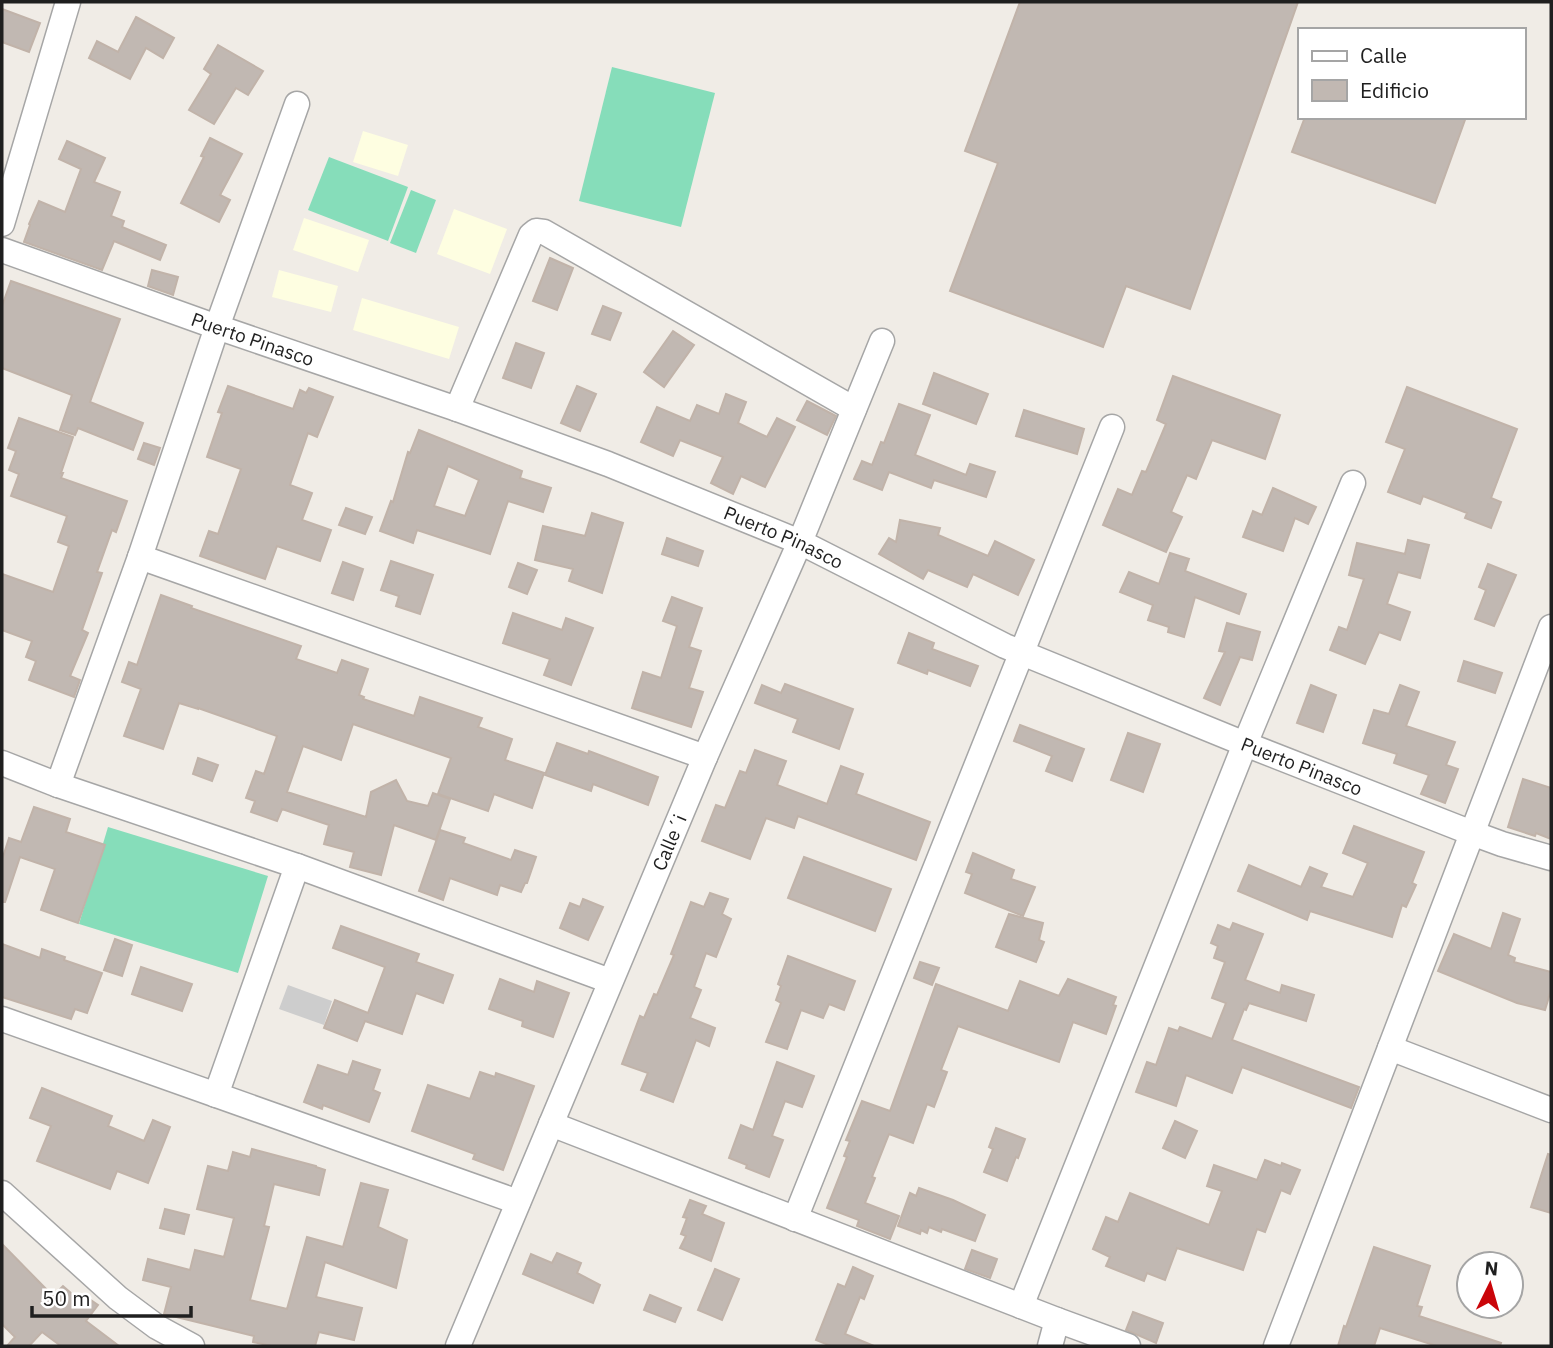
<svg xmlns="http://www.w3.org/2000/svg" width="1553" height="1348" font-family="'IBM Plex Sans',sans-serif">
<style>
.education{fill:#fefee1}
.religious{fill:#cdcdcd}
.pitch{fill:#86ddba}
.building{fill:#c1b8b2;stroke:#c1b3a9;stroke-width:2;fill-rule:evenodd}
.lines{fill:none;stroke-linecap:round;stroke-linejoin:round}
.minor-casing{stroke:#a6a6a6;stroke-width:27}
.minor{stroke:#fff;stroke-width:24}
.labels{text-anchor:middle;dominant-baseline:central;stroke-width:6;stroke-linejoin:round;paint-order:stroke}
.street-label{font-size:19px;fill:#1f1f1f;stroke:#fff}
</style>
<rect width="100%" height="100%" fill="#f0ece6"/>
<g class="education">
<polygon points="363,131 408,145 398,176 353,162"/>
<polygon points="454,209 507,229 490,274 437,254"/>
<polygon points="304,218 369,240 358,272 293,250"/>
<polygon points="279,270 338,286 331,312 272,297"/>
<polygon points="362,298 459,327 449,359 353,330"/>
</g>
<polygon class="religious" points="288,985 332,1001 324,1025 279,1009"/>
<g class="pitch">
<polygon points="612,67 715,93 681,227 579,201"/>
<polygon points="329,157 408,187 388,241 308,210"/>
<polygon points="411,190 436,200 416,253 390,243"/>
<polygon points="108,827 268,876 238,973 79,924"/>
</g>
<g class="building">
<polygon points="1020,2 1298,2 1190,309 1126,286 1103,347 950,291 998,163 965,151"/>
<polygon points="2,9 40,23 29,52 2,42"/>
<polygon points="136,17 174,38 163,58 146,48 130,79 89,58 97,41 118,52"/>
<polygon points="218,45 263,71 248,95 236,88 214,124 189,110 211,74 204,69"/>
<polygon points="1305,117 1466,117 1435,203 1292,152"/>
<polygon points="210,138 242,154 220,195 230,200 219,222 181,203 204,157 201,156"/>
<polygon points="67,141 105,158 94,182 120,192 111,216 124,221 122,227 166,245 160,260 114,241 102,270 24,242 30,225 29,224 39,201 65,212 81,169 59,159"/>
<polygon points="550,258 573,268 557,310 533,301"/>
<polygon points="152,270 178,277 173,295 148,286"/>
<polygon points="11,281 120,319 90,402 143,423 133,450 78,428 75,435 60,430 72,395 2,368 2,306"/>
<polygon points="603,306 621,313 610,340 592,334"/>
<polygon points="673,331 694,345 664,387 644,372"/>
<polygon points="516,343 544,353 531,388 503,378"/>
<polygon points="934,373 988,394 976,424 923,404"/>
<polygon points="1173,376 1280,415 1265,459 1212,440 1196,479 1187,475 1171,512 1182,517 1166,552 1103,525 1118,489 1132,495 1142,471 1146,472 1166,424 1157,420"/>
<polygon points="228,386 293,409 300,390 306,393 309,388 333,397 317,437 308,433 290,485 312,493 302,520 331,530 320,561 277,546 265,579 200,556 209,531 218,534 241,469 207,457 222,413 218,412"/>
<polygon points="577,386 596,394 580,431 561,423"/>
<polygon points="1407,387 1517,429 1491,498 1501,502 1491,528 1465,518 1467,513 1423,496 1420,504 1388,492 1405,449 1386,442"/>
<polygon points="726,394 746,402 738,423 767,437 777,418 795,427 765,487 741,476 733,494 711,483 723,457 680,440 673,456 641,442 657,407 690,421 697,405 719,414"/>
<polygon points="807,401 836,416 827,435 797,420"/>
<polygon points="899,404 930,415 915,455 966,475 970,464 995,472 986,497 934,480 931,488 889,472 882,490 854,479 862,461 872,465 881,442 884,443"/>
<polygon points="1024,410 1084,429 1077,454 1016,436"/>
<polygon points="19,418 73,437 61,473 63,473 61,478 127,501 116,532 112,530 97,572 102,573 82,630 88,633 70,676 80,680 74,697 29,680 36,661 26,657 32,641 2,630 2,574 53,592 69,546 58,542 67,516 11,496 19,474 9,470 16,451 8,448"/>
<path d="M419 430 522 471 520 478 551 488 543 512 508 501 490 554 417 530 413 543 380 531 391 501 393 502 408 452 410 453ZM448 466 479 480 465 516 434 506Z"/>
<polygon points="144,443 160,448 154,465 138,459"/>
<polygon points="1273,488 1316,507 1308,524 1295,518 1283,551 1243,537 1253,511 1262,515"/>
<polygon points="346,508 372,517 365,534 339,525"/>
<polygon points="592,513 623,523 602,593 569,581 573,569 535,560 543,526 585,536"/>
<polygon points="900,520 940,528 938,535 988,556 995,541 1034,560 1018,595 973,574 967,587 928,570 923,579 879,554 889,538 896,542"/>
<polygon points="667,538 703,551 698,566 662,554"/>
<polygon points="1408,540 1429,545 1420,578 1398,572 1387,604 1410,612 1400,640 1379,632 1365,664 1330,650 1339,627 1347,630 1364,579 1349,575 1357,543 1405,554"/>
<polygon points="1170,553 1189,559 1185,571 1246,594 1239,614 1195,597 1184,637 1168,632 1169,627 1148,620 1153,605 1120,592 1129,572 1159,584"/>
<polygon points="391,561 433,575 420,614 396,606 399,596 381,590"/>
<polygon points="343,562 363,569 353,600 332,593"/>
<polygon points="518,563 537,570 527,594 509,587"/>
<polygon points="1488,564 1516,575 1494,626 1475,619 1486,590 1479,587"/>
<polygon points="161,595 192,606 191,608 301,646 296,659 337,673 342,660 368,669 359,695 364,697 363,699 414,716 420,697 482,718 478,727 512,739 505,760 544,773 532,808 494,794 488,811 438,794 451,758 353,724 341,760 303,746 287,792 366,817 371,792 396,780 407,801 428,806 433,793 450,799 436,840 394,825 381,875 350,867 354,852 324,844 329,825 282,809 277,821 251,812 255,801 246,798 256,771 264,774 277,736 198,708 198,709 179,703 163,749 124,736 141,689 122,682 129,662 137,665"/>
<polygon points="672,597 702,608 689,647 701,651 689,688 703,692 691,727 632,708 643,672 661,678 677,626 663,621"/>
<polygon points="513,613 562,630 566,618 593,628 571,685 544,675 550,659 503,643"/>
<polygon points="1227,623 1260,632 1252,660 1240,657 1220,705 1204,698 1225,652 1219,651"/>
<polygon points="909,633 934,643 932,649 978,666 970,686 928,670 927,674 898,663"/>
<polygon points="1464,661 1502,673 1495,693 1458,681"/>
<polygon points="785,684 853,709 839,749 793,732 798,719 755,703 762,685 781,693"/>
<polygon points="1311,685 1336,695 1323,732 1297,723"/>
<polygon points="1400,685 1419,692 1406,726 1455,742 1446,765 1458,769 1445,803 1421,794 1429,775 1394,763 1397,754 1363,743 1374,710 1389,714"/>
<polygon points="1020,725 1084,749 1072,781 1046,771 1052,756 1014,741"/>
<polygon points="1128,733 1160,744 1143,792 1111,780"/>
<polygon points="557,743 588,754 589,751 658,777 648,805 593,784 591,791 545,775"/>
<polygon points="755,750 786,761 777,785 827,804 841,766 863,774 856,794 930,822 916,860 798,816 794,828 766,818 750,859 702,841 716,805 725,808 740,771 746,773"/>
<polygon points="198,758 218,765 212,781 193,774"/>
<polygon points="1523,779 1551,788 1551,839 1536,833 1535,836 1508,827"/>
<polygon points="34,807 70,819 66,832 105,845 78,923 41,910 55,869 20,857 5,902 2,902 2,860 9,838 21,842"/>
<polygon points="1354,826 1424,852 1412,883 1416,885 1406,907 1402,905 1392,937 1310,911 1307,920 1238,891 1249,865 1301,887 1310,867 1327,874 1321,887 1353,897 1368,863 1343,853"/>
<polygon points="440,830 465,838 463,843 511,860 515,850 536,857 527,883 525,883 521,892 500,885 497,895 450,878 443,900 419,891"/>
<polygon points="973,853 1014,870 1011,879 1035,887 1023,916 965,893 972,874 966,872"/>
<polygon points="804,857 891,889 875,931 788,898"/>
<polygon points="710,893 728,899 722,914 731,919 716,957 706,953 694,987 701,990 690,1018 715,1028 709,1046 696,1040 673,1102 641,1090 648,1073 622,1064 640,1016 644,1018 654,994 657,995 674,955 671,954 691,902 704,907"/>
<polygon points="583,899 603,907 588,940 560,928 570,903 580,907"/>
<polygon points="1503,913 1520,919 1508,955 1515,958 1514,962 1551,972 1551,990 1545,1010 1517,1003 1438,971 1454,934 1491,949"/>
<polygon points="1009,914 1043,923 1039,940 1044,942 1036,962 996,947"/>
<polygon points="1233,923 1263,934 1245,980 1280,993 1282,985 1314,995 1306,1021 1249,1003 1246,1010 1244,1009 1232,1040 1359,1087 1351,1108 1242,1067 1232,1093 1186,1075 1176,1106 1136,1092 1147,1062 1156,1065 1169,1028 1178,1031 1180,1027 1212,1039 1226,1003 1212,998 1225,962 1214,958 1218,946 1211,943 1218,925 1230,930"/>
<polygon points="341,926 419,954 416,962 453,975 443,1003 416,993 402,1034 365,1021 357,1041 324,1028 335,1000 368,1013 385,967 333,948"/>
<polygon points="115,939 132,945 122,976 104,970"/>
<polygon points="2,944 40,958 42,949 65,957 64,960 102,973 87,1013 75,1009 71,1019 2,997"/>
<polygon points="788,956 855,981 844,1010 829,1004 823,1018 801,1010 787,1049 766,1042 781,1003 776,1000 781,986 778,984"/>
<polygon points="920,962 939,968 932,985 914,978"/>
<polygon points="141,967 192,984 182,1011 132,994"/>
<polygon points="500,979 534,992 537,981 569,993 553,1037 522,1026 523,1021 489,1009"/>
<polygon points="1068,979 1116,997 1113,1005 1116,1006 1106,1034 1073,1022 1059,1062 958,1026 941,1070 947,1072 934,1107 927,1104 913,1143 889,1134 872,1177 875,1178 865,1203 899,1216 890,1239 857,1226 859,1220 827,1208 847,1157 844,1156 850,1141 846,1140 862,1101 890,1111 936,984 1008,1011 1020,981 1059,996"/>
<polygon points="353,1061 380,1070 373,1090 380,1093 369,1122 323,1105 322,1109 304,1102 318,1065 348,1075"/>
<polygon points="777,1062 814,1076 802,1107 785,1101 772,1136 783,1140 769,1177 746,1168 747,1165 729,1158 741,1125 753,1130"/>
<polygon points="480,1072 495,1077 496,1073 534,1086 503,1170 473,1159 475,1154 412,1131 428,1085 470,1099"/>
<polygon points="42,1088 112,1116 108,1126 144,1141 153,1120 170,1127 148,1183 117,1171 110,1189 37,1161 51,1126 30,1118"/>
<polygon points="1175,1121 1197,1131 1185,1158 1163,1148"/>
<polygon points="996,1128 1025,1139 1018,1158 1016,1157 1007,1181 984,1172 993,1149 989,1147"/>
<polygon points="252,1149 316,1166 316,1167 325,1170 319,1195 274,1184 264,1226 269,1227 250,1300 287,1309 307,1237 343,1247 361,1183 388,1190 378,1227 407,1240 396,1288 325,1262 316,1297 362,1308 354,1340 319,1332 315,1346 272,1346 253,1342 254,1336 164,1314 171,1287 143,1280 148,1259 190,1270 195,1250 224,1257 234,1218 197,1209 208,1166 228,1171 233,1152 250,1157"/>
<polygon points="1548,1154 1551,1155 1551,1213 1531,1207"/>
<polygon points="1265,1160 1281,1166 1282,1163 1300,1170 1290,1194 1281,1190 1265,1232 1257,1229 1243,1270 1177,1248 1165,1280 1147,1273 1144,1281 1106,1266 1110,1257 1093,1249 1106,1217 1118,1222 1130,1193 1209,1225 1222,1191 1207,1186 1214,1165 1257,1180"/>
<polygon points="919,1188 953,1200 985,1215 975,1241 942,1229 941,1232 929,1227 927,1233 921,1230 920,1234 898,1226 910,1193 916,1196"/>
<polygon points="690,1200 706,1206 702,1214 724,1223 711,1261 680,1248 686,1236 681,1234 687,1218 683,1217"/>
<polygon points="165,1209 189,1215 184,1234 160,1228"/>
<polygon points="2,1244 53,1296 63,1286 80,1301 85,1296 98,1305 86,1321 119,1346 61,1346 42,1332 29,1346 7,1346 15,1337 2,1324"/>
<polygon points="1374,1247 1430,1266 1417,1306 1422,1307 1419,1316 1501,1343 1500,1346 1437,1346 1380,1328 1374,1346 1338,1346 1344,1326 1346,1327"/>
<polygon points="972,1250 997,1259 990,1278 965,1269"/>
<polygon points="557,1253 581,1263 577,1273 600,1285 593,1303 523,1274 531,1254 552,1263"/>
<polygon points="853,1267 873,1276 864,1299 860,1297 845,1334 874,1346 831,1346 816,1340 838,1284 845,1287"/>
<polygon points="715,1269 739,1279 722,1320 698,1310"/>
<polygon points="650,1295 681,1308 675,1322 644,1310"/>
<polygon points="1133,1312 1163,1323 1156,1343 1126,1330"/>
</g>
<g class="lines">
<defs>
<g id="minor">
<polyline points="2,224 68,2"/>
<path id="s1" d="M2 250 217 327 457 409 608 464 800 542 1005 646 1245 744 1472 833 1502 844 1551 858"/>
<polyline points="457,409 531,235 536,231 544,232 854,409"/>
<polyline points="140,557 705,757"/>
<polyline points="2,763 58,785 140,557 217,327 297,104"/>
<polyline points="58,785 297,866 610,981"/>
<polyline points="2,1019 518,1202"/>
<polyline points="1390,1048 1551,1110"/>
<polyline points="216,1095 297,866"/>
<polyline points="551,1124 1057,1320 1128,1346"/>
<polyline points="2,1193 118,1298 157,1327 192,1346"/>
<polyline points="795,1219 1112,427"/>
<polyline points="1021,1306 1245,744 1353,483"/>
<path id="s2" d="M458 1346 705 757 800 542 882 341"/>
<polyline points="1050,1346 1057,1320"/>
<polyline points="1276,1346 1551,627"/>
</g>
</defs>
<use href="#minor" class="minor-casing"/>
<use href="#minor" class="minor"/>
</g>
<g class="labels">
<g class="street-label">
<text stroke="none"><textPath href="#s1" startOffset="266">Puerto Pinasco</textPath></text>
<text stroke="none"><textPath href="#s1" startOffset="833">Puerto Pinasco</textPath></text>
<text stroke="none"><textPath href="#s1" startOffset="1400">Puerto Pinasco</textPath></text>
<text stroke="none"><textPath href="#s2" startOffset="546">Calle´i</textPath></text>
</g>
</g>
<rect width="1553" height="1348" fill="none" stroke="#1f1f1f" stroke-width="7"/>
<rect x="1298" y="28" width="228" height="91" fill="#ffffff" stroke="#a5a5a5" stroke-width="2"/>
<rect x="1312" y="51" width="35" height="10" fill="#ffffff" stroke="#a5a5a5" stroke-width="2"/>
<text x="1360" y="63" font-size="21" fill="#1f1f1f">Calle</text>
<rect x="1312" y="80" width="35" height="21" fill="#c1b8b2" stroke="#a5a5a5" stroke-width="2"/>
<text x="1360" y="98" font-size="21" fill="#1f1f1f">Edificio</text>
<g transform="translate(1490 1285) rotate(5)"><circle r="33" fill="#ffffff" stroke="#a5a5a5" stroke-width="2"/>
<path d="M0-5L12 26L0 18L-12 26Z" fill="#ca0509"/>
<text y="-10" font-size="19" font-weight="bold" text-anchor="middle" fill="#1f1f1f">N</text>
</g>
<path d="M32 1306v10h159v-10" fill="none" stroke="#1f1f1f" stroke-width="3.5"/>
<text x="42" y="1306" font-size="21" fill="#1f1f1f" stroke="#ffffff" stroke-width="5" paint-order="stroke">50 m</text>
</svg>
